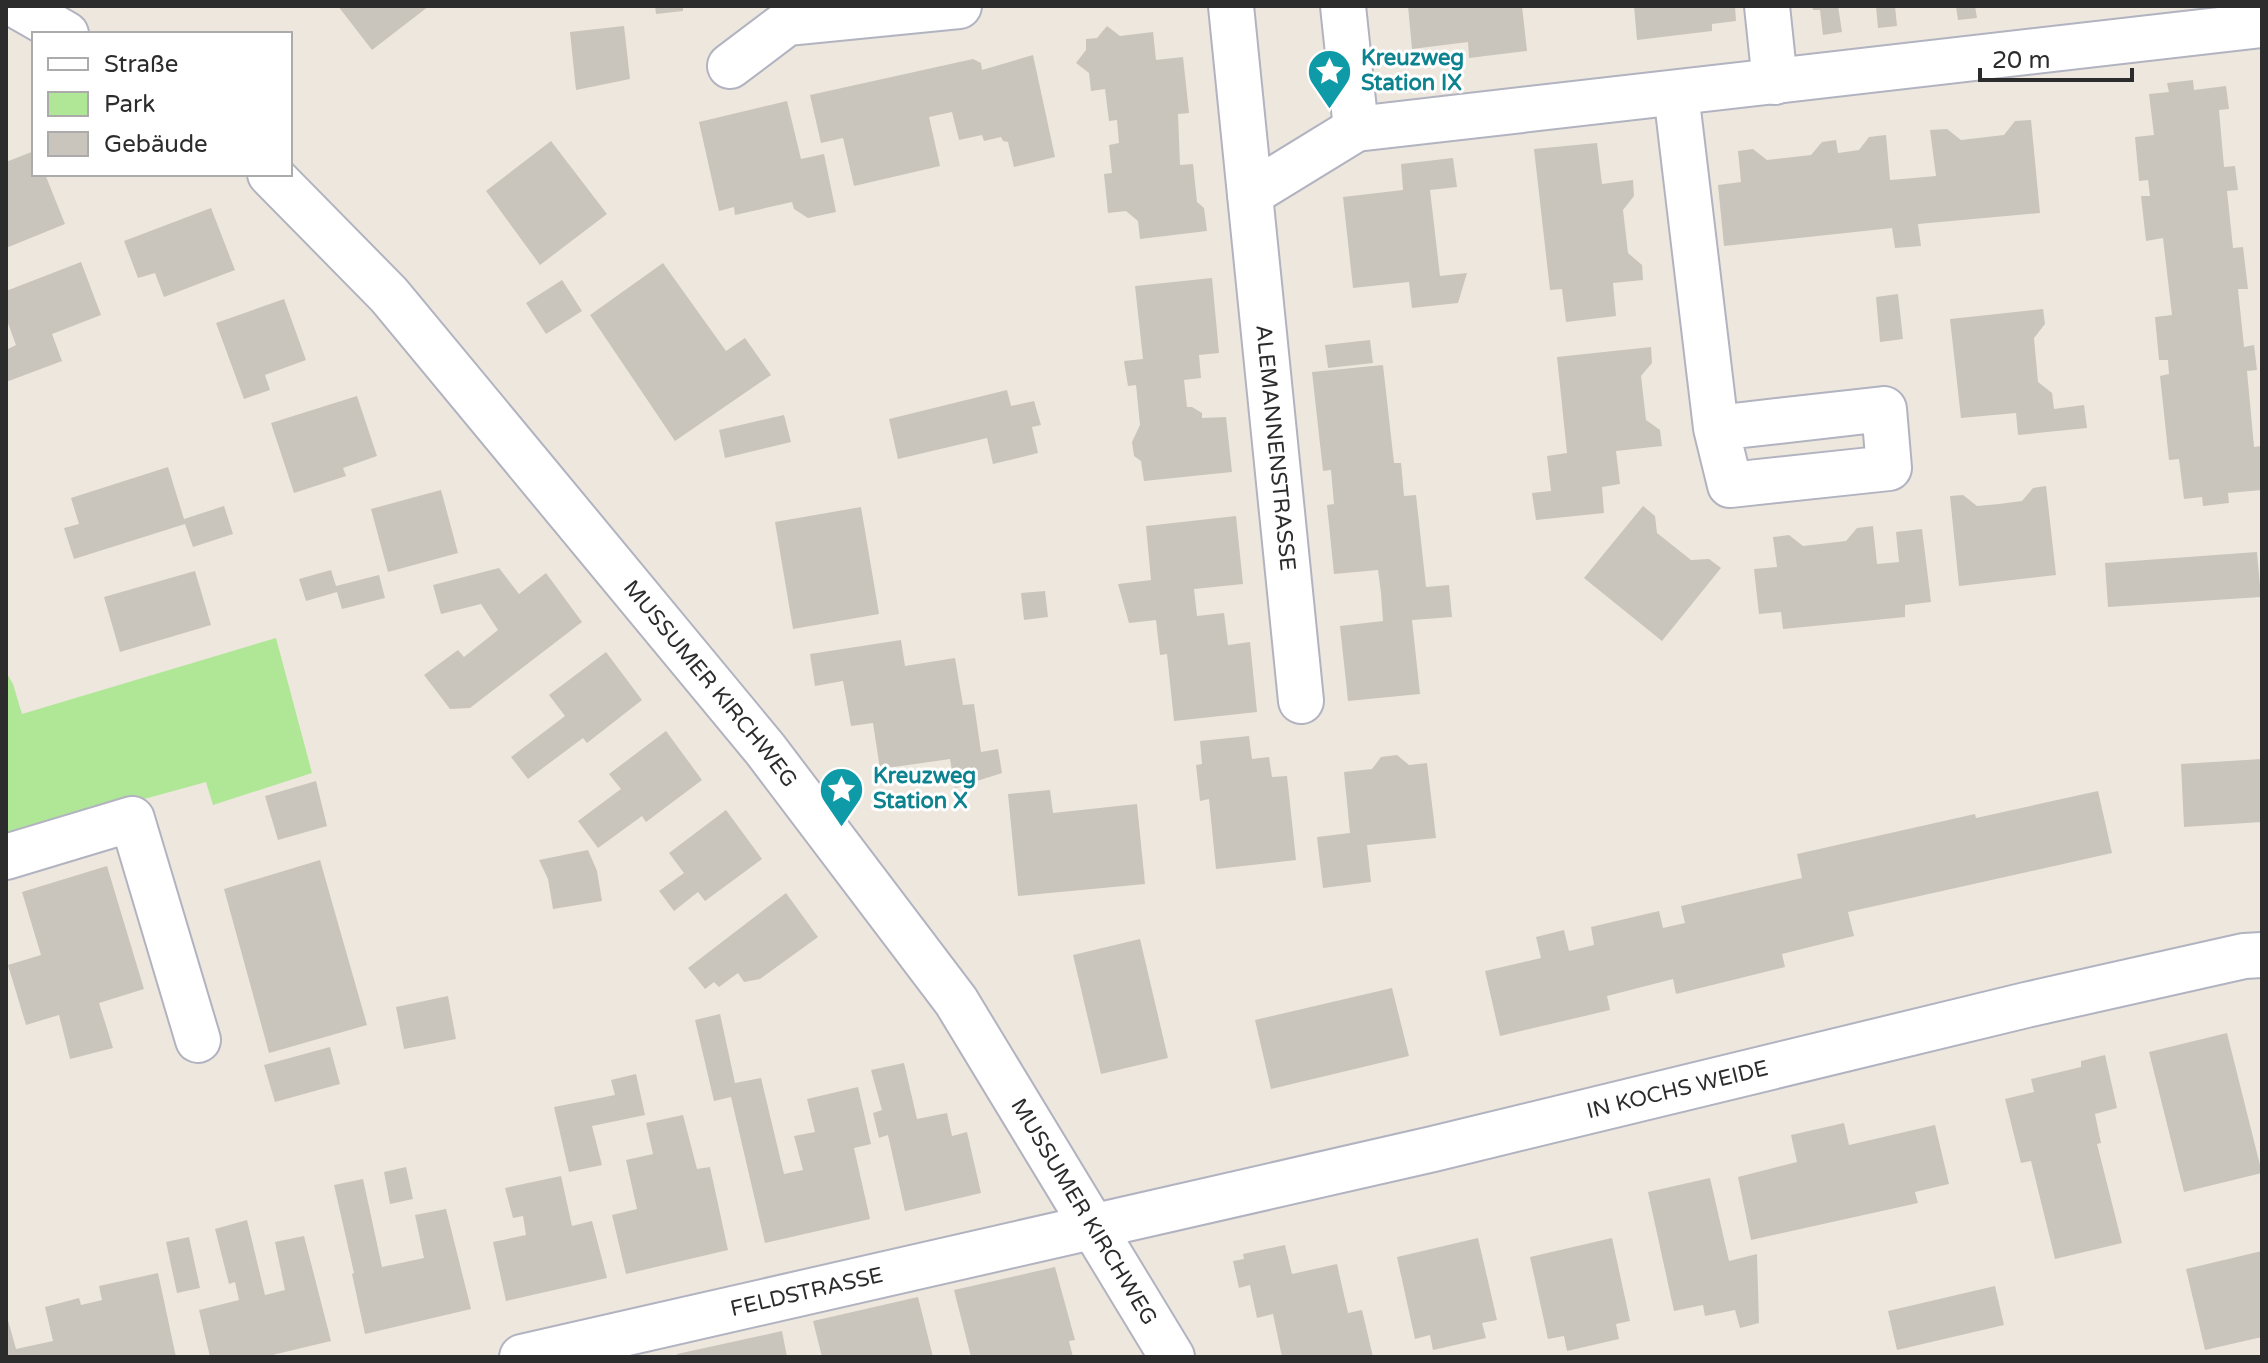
<svg xmlns="http://www.w3.org/2000/svg" width="2268" height="1363" font-family="'Varela Round',sans-serif">
<style>
.green{fill:#afe797}
.building{fill:#c9c5bc}
.lines{fill:none;stroke-linecap:round;stroke-linejoin:round}
.minor-casing{stroke:#b1b3c0;stroke-width:48}
.minor{stroke:#fff;stroke-width:44}
.labels{text-anchor:middle;dominant-baseline:central;stroke-width:6;stroke-linejoin:round;paint-order:stroke}
.culture-label{font-size:22px;font-weight:bold;fill:#0d838f;stroke:#fff;text-anchor:start}
.street-label{font-size:22px;fill:#2c2c2c;stroke:#fff}
</style>
<rect width="100%" height="100%" fill="#eee7dd"/>
<polygon class="green" points="276,638 312,773 213,805 206,782 6,837 6,672 13,684 22,714"/>
<g class="building">
<polygon points="338,6 429,6 372,50"/>
<polygon points="655,6 683,6 683,11 656,14"/>
<polygon points="1408,6 1522,6 1527,51 1469,58 1468,42 1412,49"/>
<polygon points="1634,6 1735,6 1736,21 1712,24 1712,31 1637,40"/>
<polygon points="1812,6 1838,6 1842,32 1823,35 1820,10 1813,10"/>
<polygon points="1876,6 1895,6 1897,26 1878,28"/>
<polygon points="1956,6 1975,6 1977,18 1958,20"/>
<polygon points="624,26 630,79 576,90 570,32"/>
<polygon points="1107,26 1120,36 1153,32 1156,60 1183,57 1189,113 1178,114 1180,165 1193,164 1197,202 1204,208 1207,231 1140,239 1138,221 1126,211 1108,213 1104,174 1112,173 1109,145 1119,143 1117,120 1109,121 1105,89 1091,91 1089,73 1076,63 1086,50 1086,39 1097,38"/>
<polygon points="1033,55 1055,157 1014,167 1008,142 1003,141 1001,137 984,141 982,135 959,140 952,112 929,117 940,166 854,186 843,138 821,143 810,95 973,59 981,63 982,70"/>
<polygon points="2193,80 2194,90 2226,86 2229,109 2219,110 2224,167 2235,166 2238,190 2227,191 2233,248 2243,247 2248,289 2238,289 2244,347 2254,345 2257,370 2247,371 2254,447 2262,446 2262,490 2228,493 2229,503 2203,506 2202,497 2184,499 2179,459 2169,460 2160,376 2169,374 2168,360 2159,360 2155,317 2172,315 2163,238 2146,241 2141,196 2150,196 2148,180 2139,181 2135,137 2154,135 2149,94 2169,92 2167,83"/>
<polygon points="787,101 801,159 824,154 836,212 808,218 794,209 792,202 735,215 734,207 719,211 699,122"/>
<polygon points="2031,120 2040,213 1918,224 1921,246 1895,248 1892,228 1724,246 1718,185 1741,182 1738,151 1753,149 1767,160 1811,155 1822,142 1836,140 1838,153 1859,150 1869,137 1886,135 1890,180 1914,178 1936,176 1930,130 1947,129 1961,140 2004,135 2015,121"/>
<polygon points="551,141 607,214 540,265 486,191"/>
<polygon points="1597,143 1602,184 1633,180 1634,196 1623,210 1628,253 1642,265 1643,280 1613,283 1616,316 1566,322 1562,289 1550,290 1534,149"/>
<polygon points="34,151 34,174 45,174 65,224 6,248 6,162"/>
<polygon points="1453,158 1457,187 1430,190 1440,276 1467,273 1458,303 1412,308 1409,282 1353,288 1343,197 1403,190 1401,164"/>
<polygon points="211,208 235,270 164,297 155,273 138,278 124,241"/>
<polygon points="81,262 101,315 52,334 62,361 6,382 6,350 16,345 6,318 6,291"/>
<polygon points="663,263 726,351 745,338 771,375 675,441 590,315"/>
<polygon points="1212,278 1219,353 1199,355 1201,378 1184,380 1187,407 1192,407 1202,413 1202,418 1226,417 1232,472 1144,481 1141,461 1134,456 1132,442 1140,425 1136,385 1128,386 1124,361 1143,359 1135,286"/>
<polygon points="562,280 582,311 546,334 526,303"/>
<polygon points="1898,294 1903,339 1880,342 1876,297"/>
<polygon points="284,299 306,360 265,375 270,390 244,399 216,323"/>
<polygon points="2043,309 2045,324 2034,338 2038,382 2052,393 2054,409 2084,405 2087,428 2018,435 2016,413 1961,418 1950,319"/>
<polygon points="1370,340 1373,363 1328,368 1325,345"/>
<polygon points="1651,347 1652,363 1641,376 1646,420 1660,430 1662,446 1616,451 1620,484 1602,487 1604,513 1536,520 1532,493 1551,491 1547,456 1567,453 1557,357"/>
<polygon points="1383,365 1394,463 1401,463 1404,496 1416,495 1426,587 1449,585 1452,617 1412,620 1420,694 1348,701 1340,626 1383,621 1381,593 1378,570 1334,574 1327,505 1334,504 1331,470 1323,471 1312,372"/>
<polygon points="1007,390 1011,406 1034,401 1041,425 1032,427 1038,453 993,464 987,438 898,459 889,419"/>
<polygon points="357,396 377,456 343,468 346,476 294,493 271,423"/>
<polygon points="784,415 791,442 725,458 719,430"/>
<polygon points="168,467 184,519 224,506 233,534 193,547 185,524 74,559 64,528 79,524 71,498"/>
<polygon points="2046,486 2056,575 1959,586 1950,496 1963,495 1977,506 1999,504 2022,501 2033,488"/>
<polygon points="441,490 458,553 388,572 371,509"/>
<polygon points="1643,506 1655,516 1657,533 1691,560 1709,559 1721,568 1662,641 1584,578"/>
<polygon points="861,507 879,614 793,629 775,522"/>
<polygon points="1236,516 1243,584 1194,589 1197,616 1224,613 1228,645 1250,642 1257,712 1174,721 1167,654 1160,655 1156,620 1129,623 1118,584 1151,580 1146,526"/>
<polygon points="1873,526 1877,564 1899,562 1896,532 1922,529 1931,602 1905,605 1905,617 1783,629 1781,612 1759,614 1754,569 1777,567 1773,537 1789,535 1803,546 1846,541 1857,528"/>
<polygon points="2257,552 2261,597 2108,607 2105,563"/>
<polygon points="499,568 519,594 546,573 582,622 470,708 450,709 424,675 458,650 464,657 498,630 481,604 441,614 433,585"/>
<polygon points="331,570 336,586 379,575 385,598 342,609 337,592 306,601 299,579"/>
<polygon points="195,571 211,625 120,652 104,597"/>
<polygon points="1045,591 1048,617 1024,620 1021,593"/>
<polygon points="901,640 905,666 955,658 963,705 974,704 981,752 998,749 1002,773 955,788 950,759 880,769 873,723 851,726 843,681 815,686 810,654"/>
<polygon points="606,652 642,700 587,743 583,738 528,779 511,757 565,716 549,695"/>
<polygon points="666,731 702,780 646,822 642,816 598,848 578,821 621,789 609,774"/>
<polygon points="1249,736 1252,759 1269,757 1272,777 1287,776 1296,860 1216,869 1209,799 1200,801 1196,765 1202,764 1200,741"/>
<polygon points="1397,755 1409,765 1427,763 1436,838 1367,845 1371,882 1323,888 1317,837 1350,833 1344,772 1372,769 1381,757"/>
<polygon points="2262,759 2262,822 2184,827 2181,764"/>
<polygon points="316,781 327,826 278,840 265,796"/>
<polygon points="1050,790 1053,813 1137,804 1145,884 1018,896 1008,794"/>
<polygon points="2098,791 2112,853 1848,912 1854,936 1782,954 1785,967 1676,994 1673,979 1607,996 1610,1010 1500,1036 1485,971 1541,958 1536,937 1564,930 1569,951 1594,945 1591,927 1659,911 1663,928 1685,923 1681,906 1802,878 1797,854 1975,814 1976,818"/>
<polygon points="726,810 762,859 705,901 698,892 674,911 659,891 684,873 669,853"/>
<polygon points="588,850 597,871 602,901 553,909 548,879 539,860"/>
<polygon points="320,860 367,1025 269,1053 224,889"/>
<polygon points="107,866 144,989 99,1003 113,1048 70,1059 59,1015 26,1025 8,965 41,955 22,892"/>
<polygon points="786,893 818,937 760,979 744,982 738,973 719,987 714,982 705,989 688,968"/>
<polygon points="1140,939 1168,1058 1101,1074 1073,955"/>
<polygon points="1392,988 1409,1056 1271,1089 1255,1020"/>
<polygon points="448,996 456,1039 404,1049 396,1007"/>
<polygon points="720,1014 735,1083 761,1078 784,1174 803,1170 794,1136 815,1132 807,1099 858,1087 871,1144 854,1148 870,1219 765,1243 731,1097 714,1101 695,1020"/>
<polygon points="2227,1033 2262,1173 2184,1192 2149,1052"/>
<polygon points="330,1047 340,1084 275,1102 264,1065"/>
<polygon points="2105,1055 2117,1108 2095,1114 2101,1143 2097,1144 2122,1243 2055,1259 2031,1161 2021,1163 2005,1099 2034,1092 2031,1079 2081,1067 2081,1061"/>
<polygon points="904,1063 917,1119 947,1113 952,1136 967,1132 981,1193 905,1211 888,1135 879,1138 873,1113 882,1110 871,1070"/>
<polygon points="636,1074 645,1115 592,1126 602,1165 569,1172 554,1107 615,1095 611,1080"/>
<polygon points="683,1115 697,1169 710,1167 728,1250 626,1274 612,1215 637,1209 626,1160 653,1154 646,1123"/>
<polygon points="1844,1123 1849,1145 1935,1125 1949,1184 1915,1192 1918,1203 1751,1240 1738,1177 1797,1162 1791,1135"/>
<polygon points="406,1167 413,1199 390,1204 384,1172"/>
<polygon points="561,1176 572,1226 592,1221 607,1278 506,1301 493,1242 526,1235 523,1216 513,1218 505,1188"/>
<polygon points="1710,1178 1729,1261 1757,1254 1759,1323 1740,1328 1735,1310 1705,1316 1703,1305 1674,1311 1648,1192"/>
<polygon points="363,1179 382,1267 424,1258 415,1215 446,1209 471,1309 365,1334 352,1274 354,1273 334,1185"/>
<polygon points="247,1220 265,1295 285,1290 275,1242 304,1236 331,1341 264,1357 210,1357 199,1310 239,1300 235,1282 229,1284 215,1229"/>
<polygon points="189,1237 200,1288 177,1293 166,1242"/>
<polygon points="1478,1238 1497,1320 1482,1323 1486,1338 1433,1350 1430,1335 1415,1339 1397,1257"/>
<polygon points="1612,1238 1630,1321 1616,1324 1619,1339 1567,1351 1564,1336 1548,1339 1530,1257"/>
<polygon points="1285,1245 1292,1274 1337,1264 1348,1313 1362,1310 1373,1357 1282,1357 1273,1314 1257,1318 1250,1285 1239,1288 1233,1261 1244,1259 1243,1254"/>
<polygon points="2262,1251 2262,1337 2205,1350 2186,1269"/>
<polygon points="1055,1267 1075,1340 1069,1341 1073,1357 971,1357 954,1290"/>
<polygon points="158,1273 176,1357 6,1357 6,1313 16,1349 53,1341 45,1307 79,1298 81,1305 102,1300 99,1286"/>
<polygon points="1995,1286 2004,1325 1897,1350 1888,1311"/>
<polygon points="918,1297 933,1357 822,1357 813,1321"/>
<polygon points="782,1331 787,1357 678,1357 677,1354"/>
</g>
<g class="lines">
<defs>
<g id="minor">
<polyline points="17,6 66,34"/>
<path id="s1" d="M1231 6 1301 701"/>
<polyline points="1343,6 1356,129 2262,25"/>
<polyline points="1767,6 1775,82"/>
<polyline points="730,66 787,23 959,6"/>
<polyline points="1676,93 1716,428 1730,485 1889,468 1884,409 1716,428"/>
<path id="s2" d="M270 174 389 295 765 749 956 1001 1172 1357"/>
<polyline points="1250,194 1356,129"/>
<polyline points="6,857 132,819 198,1040"/>
<path id="s3" d="M522 1357 1433 1149 2026 1005 2244 956 2262 955"/>
</g>
</defs>
<use href="#minor" class="minor-casing"/>
<use href="#minor" class="minor"/>
</g>
<defs>
<symbol id="sight-pin" viewBox="-11 -11 22 30"><path d="M0 17L-7.5 6A9.5 9.5 0 1 1 7.5 6Z" fill="#0f9aa8" stroke="#fff"/><path d="M0-6L1.8-2.2L6-1.7L2.9 1.2L3.7 5.4L0 3.3L-3.7 5.4L-2.9 1.2L-6-1.7L-1.8-2.2Z" fill="#fff"/></symbol>
</defs>
<g fill-rule="evenodd">
<use href="#sight-pin" x="1304" y="46" width="51" height="69"/>
<use href="#sight-pin" x="816" y="764" width="51" height="69"/>
</g>
<g class="labels">
<g class="culture-label">
<text x="1361" y="58">Kreuzweg<tspan x="1361" dy="25">Station IX</tspan></text>
<text x="873" y="776">Kreuzweg<tspan x="873" dy="25">Station X</tspan></text>
</g>
<g class="street-label">
<text stroke="none"><textPath href="#s1" startOffset="444">ALEMANNENSTRASSE</textPath></text>
<text stroke="none"><textPath href="#s2" startOffset="674">MUSSUMER KIRCHWEG</textPath></text>
<text stroke="none"><textPath href="#s3" startOffset="1186">IN KOCHS WEIDE</textPath></text>
<text stroke="none"><textPath href="#s2" startOffset="1322">MUSSUMER KIRCHWEG</textPath></text>
<text stroke="none"><textPath href="#s3" startOffset="292">FELDSTRASSE</textPath></text>
</g>
</g>
<rect width="2268" height="1363" fill="none" stroke="#2c2c2c" stroke-width="16"/>
<rect x="32" y="32" width="260" height="144" fill="#ffffff" stroke="#ababab" stroke-width="2"/>
<rect x="48" y="58" width="40" height="12" fill="#ffffff" stroke="#ababab" stroke-width="2"/>
<text x="104" y="72" font-size="24" fill="#2c2c2c">Straße</text>
<rect x="48" y="92" width="40" height="24" fill="#afe797" stroke="#ababab" stroke-width="2"/>
<text x="104" y="112" font-size="24" fill="#2c2c2c">Park</text>
<rect x="48" y="132" width="40" height="24" fill="#c9c5bc" stroke="#ababab" stroke-width="2"/>
<text x="104" y="152" font-size="24" fill="#2c2c2c">Gebäude</text>
<path d="M1980 68v12h152v-12" fill="none" stroke="#2c2c2c" stroke-width="4"/>
<text x="1992" y="68" font-size="24" fill="#2c2c2c" stroke="#ffffff" stroke-width="6" paint-order="stroke">20 m</text>
</svg>
